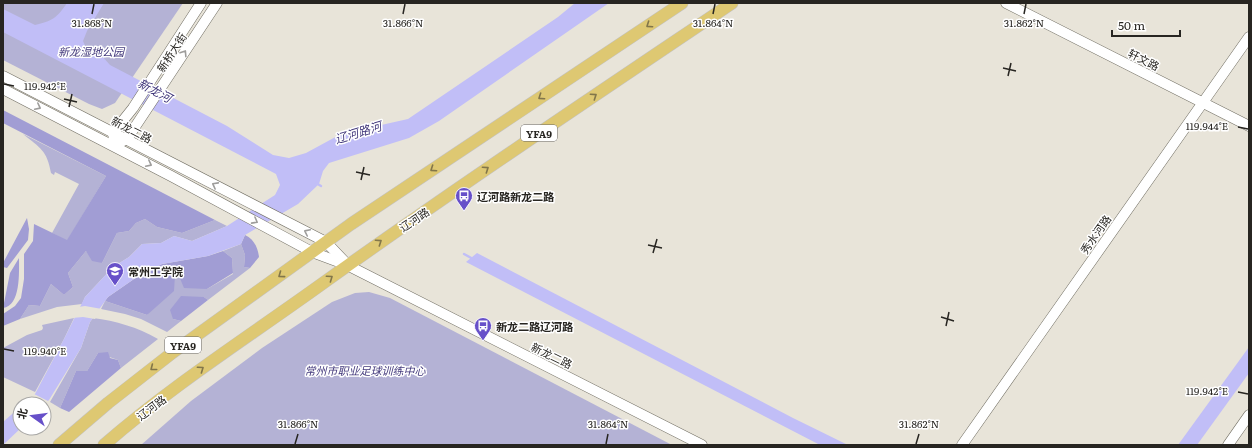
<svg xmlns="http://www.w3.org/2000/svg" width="1252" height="448" font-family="Literata,'Noto Sans SC',serif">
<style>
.green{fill:#b4b2d5}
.forest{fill:#a19dd4}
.water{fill:#c1bef7}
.pier{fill:#e8e4d9}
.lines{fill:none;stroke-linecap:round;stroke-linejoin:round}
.stream{stroke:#c1bef7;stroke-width:2.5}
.tertiary-casing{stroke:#716e63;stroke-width:11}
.primary-casing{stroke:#c3c2c1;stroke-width:13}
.tertiary{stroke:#fff;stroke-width:10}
.primary{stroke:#dec872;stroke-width:12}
.oneway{stroke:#82764a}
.oneway2{stroke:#9e9d9b}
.ticks{fill:none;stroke:#272521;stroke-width:1.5}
.labels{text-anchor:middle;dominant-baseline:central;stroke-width:3;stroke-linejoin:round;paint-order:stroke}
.shield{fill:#fff;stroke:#686664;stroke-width:1}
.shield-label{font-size:10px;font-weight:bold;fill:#272521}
.park-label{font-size:11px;font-style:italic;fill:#42387b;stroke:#fff}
.street-label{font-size:11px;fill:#272521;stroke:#fff}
.poi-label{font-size:11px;font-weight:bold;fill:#272521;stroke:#fff;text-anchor:start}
.water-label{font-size:12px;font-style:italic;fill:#42387b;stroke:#fff}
.ticks-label{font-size:10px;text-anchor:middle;fill:#272521;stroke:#fff;stroke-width:3;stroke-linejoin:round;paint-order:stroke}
</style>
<rect width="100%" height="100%" fill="#e8e4d9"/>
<g class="green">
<polygon points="3,3 183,3 115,103 102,109 89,104 3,60"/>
<path d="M23 134 106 176 67 241 52 233 79 184 55 172 54 175 51 173C47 150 40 148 23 134Z"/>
<polygon points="145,219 157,227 182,233 215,220 227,226 192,241 174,236 161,243 142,244 129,257 113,267 85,297 82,304 57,307 20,319 29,305 40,306 51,284 64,295 73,287 68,273 86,251 102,263 117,233 129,231 136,223"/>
<polygon points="241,244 245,255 244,267 250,268 208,300 204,297 173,319 181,321 167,332 141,319 125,314 101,309 105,301 147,315 175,275 207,289 233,274 232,258 223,251"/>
<polygon points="369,292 390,298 672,445 141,445 191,401 262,348 332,302 355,293"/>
<polygon points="74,318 64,339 35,392 3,377 3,348 27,335 42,330 43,328 42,325"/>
<path d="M93 318C116 321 137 327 158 339L121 368 118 360 98 353 87 371H76L60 408 50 402 81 348 90 322Z"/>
</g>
<g class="forest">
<polygon points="3,110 215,220 182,233 157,227 145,219 136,223 129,231 117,233 102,263 92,261 86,251 68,273 73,287 64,295 51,284 40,306 29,305 20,319 3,326 3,314 15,306 21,298 24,279 24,254 33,241 34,224 67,240 106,176 3,123"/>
<polygon points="27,218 29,229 28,240 7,268 3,267 3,263"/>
<path d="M245 235C254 239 258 248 259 257L250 268 244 267 245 255 241 244Z"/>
<polygon points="223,251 232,258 233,273 207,289 184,288 179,276 175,275 174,291 147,315 105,301 108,297 134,279 162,264 208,256"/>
<path d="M19 258C19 272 21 306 3 308L10 273Z"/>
<polygon points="181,296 204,297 208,300 181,321 173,319 170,310"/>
<polygon points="108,352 110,358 118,360 121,368 69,412 60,408 76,371 87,371 98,353"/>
</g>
<g class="water">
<path d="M67 3H104L87 31 83 41 86 48 101 55 110 65 227 126 273 155 289 158 306 153 341 134 408 119 558 17 575 3H609L439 121 409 138 329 163 323 171 319 184 298 204 245 235 241 244 208 256 162 264 134 279 108 297 90 322 81 348 49 400 44 405V404H23L35 394 64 339 85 297 113 267 129 257 142 244 161 243 174 236 192 241 227 226 275 195 280 185 276 174 3 32V9L35 25C52 21 57 18 67 3Z"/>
<polygon points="477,253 793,418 848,445 820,445 466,262"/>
<polygon points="1249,347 1249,373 1197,445 1178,445"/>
<polygon points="20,407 21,428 3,445 3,422"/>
</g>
<g class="pier">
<polygon points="85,306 102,309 95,319 83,317 72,318 78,307"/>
<polygon points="32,393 48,401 49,402 44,407 44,404 21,404"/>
</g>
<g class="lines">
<g class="stream">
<polyline points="316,183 321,186"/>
<polyline points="464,254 473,259"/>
</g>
<defs>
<g id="tertiary">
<polyline points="1006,3 1249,126"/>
<polyline points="3,76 326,242 346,263"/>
<polyline points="3,89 171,176 312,252 347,265 702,445"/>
<polyline points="114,140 113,133 133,108 201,3"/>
<polyline points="121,142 127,139 217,3"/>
<polyline points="962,445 1249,37"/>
<polyline points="1228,445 1249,415"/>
</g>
<g id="primary">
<polyline points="59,445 108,403 172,353 351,224 682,3"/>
<path d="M104 445C169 388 242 341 312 291 450 192 591 98 732 3"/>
</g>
</defs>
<use href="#tertiary" class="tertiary-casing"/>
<use href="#primary" class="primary-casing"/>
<use href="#tertiary" class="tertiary"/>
<use href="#primary" class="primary"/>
</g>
<defs><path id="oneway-chevron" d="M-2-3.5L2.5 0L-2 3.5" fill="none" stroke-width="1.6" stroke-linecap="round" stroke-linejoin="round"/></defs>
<g class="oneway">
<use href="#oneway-chevron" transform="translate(649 25) rotate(146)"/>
<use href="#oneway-chevron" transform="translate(594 96) rotate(-34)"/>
<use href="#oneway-chevron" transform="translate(541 97) rotate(146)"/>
<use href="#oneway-chevron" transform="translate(433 169) rotate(146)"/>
<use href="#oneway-chevron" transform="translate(486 169) rotate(-34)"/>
<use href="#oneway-chevron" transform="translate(379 242) rotate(-34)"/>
<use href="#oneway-chevron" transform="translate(281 275) rotate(144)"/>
<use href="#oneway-chevron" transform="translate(330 278) rotate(-35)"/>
<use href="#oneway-chevron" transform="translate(153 368) rotate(142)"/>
<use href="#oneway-chevron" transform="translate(201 369) rotate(-35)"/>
</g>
<g class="oneway2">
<use href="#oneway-chevron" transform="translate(184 53) rotate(-57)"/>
<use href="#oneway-chevron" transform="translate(38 107) rotate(27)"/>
<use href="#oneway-chevron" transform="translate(149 164) rotate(27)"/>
<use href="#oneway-chevron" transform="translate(215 185) rotate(-152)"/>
<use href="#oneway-chevron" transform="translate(255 221) rotate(29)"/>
<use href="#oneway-chevron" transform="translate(307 232) rotate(-154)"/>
</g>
<path class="ticks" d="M92 14 94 4M403 14 405 4M713 14 715 4M1024 14 1026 4M1003 68 1016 71M1008 76 1011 63M4 84 14 86M64 99 77 102M69 107 72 94M1238 127 1248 129M356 172 370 175M361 180 364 167M648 245 662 248M653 253 657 239M941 317 954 321M946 326 949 312M4 349 14 351M1238 392 1248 394M295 444 298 434M606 444 608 434M916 444 919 434"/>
<defs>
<symbol id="bus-pin" viewBox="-11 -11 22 30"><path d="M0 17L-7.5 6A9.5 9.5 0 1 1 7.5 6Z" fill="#6750c9" stroke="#fff"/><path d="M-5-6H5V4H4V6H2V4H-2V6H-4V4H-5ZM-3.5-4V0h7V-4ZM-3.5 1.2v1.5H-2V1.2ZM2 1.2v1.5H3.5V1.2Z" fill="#fff"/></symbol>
<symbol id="university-pin" viewBox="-11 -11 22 30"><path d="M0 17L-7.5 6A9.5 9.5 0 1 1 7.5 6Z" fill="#6750c9" stroke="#fff"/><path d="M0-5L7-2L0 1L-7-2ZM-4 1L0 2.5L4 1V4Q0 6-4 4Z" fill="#fff"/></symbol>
</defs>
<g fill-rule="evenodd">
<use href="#bus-pin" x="454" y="186" width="20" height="27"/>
<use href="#university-pin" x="105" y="261" width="20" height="27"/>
<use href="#bus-pin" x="473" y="316" width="20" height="27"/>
</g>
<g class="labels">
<g class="shield">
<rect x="521" y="125" width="36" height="16" rx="3"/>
<rect x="165" y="337" width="36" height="16" rx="3"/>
</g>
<g class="shield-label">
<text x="539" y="133">YFA9</text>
<text x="183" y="345">YFA9</text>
</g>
<g class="park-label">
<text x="91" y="51">新龙湿地公园</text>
<text x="365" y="370">常州市职业足球训练中心</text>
</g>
<g class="street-label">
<text transform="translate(171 52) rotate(-57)">新桥大街</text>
<text transform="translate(1144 59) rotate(27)">轩文路</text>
<text transform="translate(132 129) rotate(27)">新龙二路</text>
<text transform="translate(414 219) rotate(-34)">辽河路</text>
<text transform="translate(1095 234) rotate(-55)">秀水河路</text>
<text transform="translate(552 355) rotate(26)">新龙二路</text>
<text transform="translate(151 407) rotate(-37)">辽河路</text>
</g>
<g class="poi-label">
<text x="477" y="196">辽河路新龙二路</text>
<text x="128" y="271">常州工学院</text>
<text x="496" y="326">新龙二路辽河路</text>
</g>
<g class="water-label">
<text transform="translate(155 90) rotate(28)">新龙河</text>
<text transform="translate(358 132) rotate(-17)">辽河路河</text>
</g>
</g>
<g class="ticks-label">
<text x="92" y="27">31.868°N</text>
<text x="403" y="27">31.866°N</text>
<text x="713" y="27">31.864°N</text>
<text x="1024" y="27">31.862°N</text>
<text x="45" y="90">119.942°E</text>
<text x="1207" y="130">119.944°E</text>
<text x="45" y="355">119.940°E</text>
<text x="1207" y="395">119.942°E</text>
<text x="298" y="428">31.866°N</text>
<text x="608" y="428">31.864°N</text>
<text x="919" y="428">31.862°N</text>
</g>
<rect width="1252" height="448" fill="none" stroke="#272521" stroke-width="8"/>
<g transform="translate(32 416) rotate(284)"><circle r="19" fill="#ffffff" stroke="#a9a8a6"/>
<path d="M0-3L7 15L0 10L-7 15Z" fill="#6750c9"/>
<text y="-6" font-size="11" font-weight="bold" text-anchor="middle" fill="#272521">北</text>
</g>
<path d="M1112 30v6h68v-6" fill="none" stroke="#272521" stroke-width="2"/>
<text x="1118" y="30" font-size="12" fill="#272521" stroke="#ffffff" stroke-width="3" paint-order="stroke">50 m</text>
</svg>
